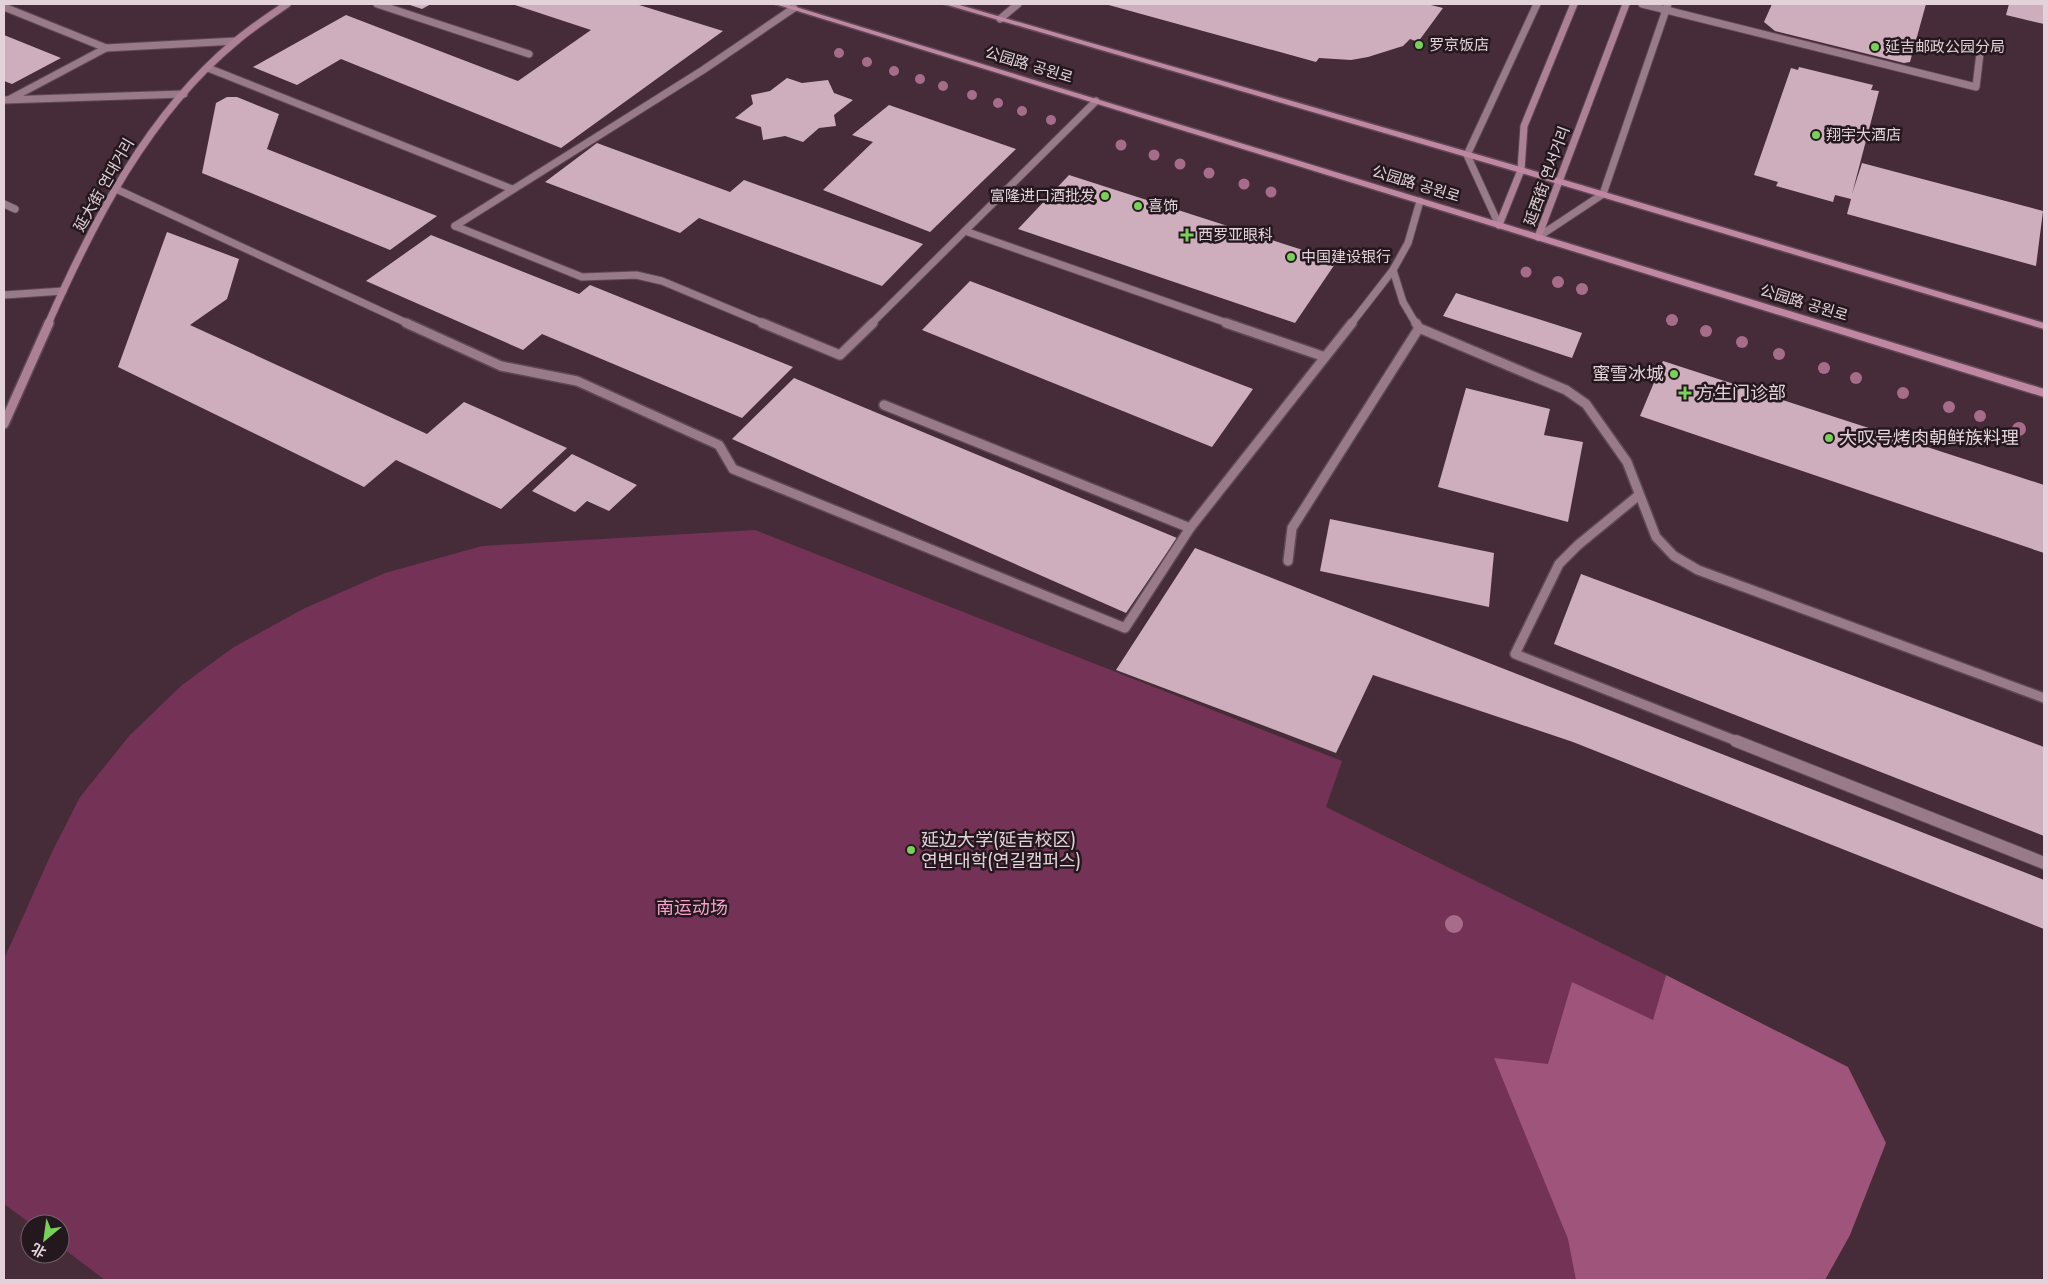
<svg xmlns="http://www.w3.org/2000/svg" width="2048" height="1284" font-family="Jost,'Noto Sans SC','Noto Sans KR',sans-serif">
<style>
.green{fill:#743256}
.forest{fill:#9e547b}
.building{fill:#ceaebd}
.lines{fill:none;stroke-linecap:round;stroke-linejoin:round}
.service-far2-casing{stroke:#5f4954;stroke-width:9}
.service-far1-casing{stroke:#5f4954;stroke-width:12}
.service-casing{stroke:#5f4954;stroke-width:14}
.minor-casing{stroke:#5f4954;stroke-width:9}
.tertiary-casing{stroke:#5f4954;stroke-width:9}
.secondary-far1-casing{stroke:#5f4954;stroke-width:9}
.secondary-casing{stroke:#5f4954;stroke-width:12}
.primary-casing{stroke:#5f4954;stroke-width:3}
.service-far2{stroke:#987a88;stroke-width:7}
.service-far1{stroke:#987a88;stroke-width:9}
.service{stroke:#987a88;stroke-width:12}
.minor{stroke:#987a88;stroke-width:7}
.tertiary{stroke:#987a88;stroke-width:7}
.secondary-far1{stroke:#ac8196;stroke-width:7}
.secondary{stroke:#ac8196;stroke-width:9}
.primary{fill:#c087a3;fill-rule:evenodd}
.tree{fill:#a66c89}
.poi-dot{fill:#78d158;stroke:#24181e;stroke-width:2}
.labels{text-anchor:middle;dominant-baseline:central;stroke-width:5;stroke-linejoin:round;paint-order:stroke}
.far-poi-label{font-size:15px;fill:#e3d2da;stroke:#24181e;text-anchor:start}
.far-street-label{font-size:15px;fill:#e3d2da;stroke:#24181e}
.poi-label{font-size:18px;fill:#e3d2da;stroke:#24181e;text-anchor:start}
.park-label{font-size:18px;fill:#f5a1cb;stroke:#24181e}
</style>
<rect width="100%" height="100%" fill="#452c38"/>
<polygon class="green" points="755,530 1342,761 1326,807 1666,975 1653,1021 1710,1280 105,1280 60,1246 60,1224 31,1224 4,1204 4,959 52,852 80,797 130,735 182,685 234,647 303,609 385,573 482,546"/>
<polygon class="forest" points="1666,975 1848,1067 1886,1143 1850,1235 1825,1280 1576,1280 1568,1239 1494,1058 1548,1064 1572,982 1653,1020"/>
<g class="building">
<polygon points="407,4 431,4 422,9"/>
<polygon points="512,4 636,4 723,31 561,148 341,59 297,85 253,67 346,15 518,81 591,30"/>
<polygon points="1105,4 1427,4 1443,8 1418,42 1410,39 1403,46 1368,57 1351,60 1319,58 1316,62"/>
<polygon points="1772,4 1926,4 1910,62 1904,63 1775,31 1764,22"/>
<polygon points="2009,4 2044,4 2044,24 2006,15"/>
<polygon points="4,35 61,58 12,84 4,81"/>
<polygon points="1799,67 1873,85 1871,90 1879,91 1852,194 1862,163 2043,211 2036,266 1847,214 1851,199 1835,195 1833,202 1776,186 1778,182 1754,175 1791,68 1798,70"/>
<polygon points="787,78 802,83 828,80 834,93 853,100 834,115 836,126 819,128 803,142 785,136 763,140 761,127 735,118 753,104 751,95 770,91"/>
<polygon points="227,97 237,97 279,114 267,149 437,216 390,250 202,173 216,103"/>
<polygon points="889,105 1016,149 930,232 823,190 873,142 852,135"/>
<polygon points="597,143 730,192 744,180 923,244 882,286 699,218 680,233 545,182"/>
<polygon points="1069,175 1337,261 1295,323 1018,229"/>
<polygon points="167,232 239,259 227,299 190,325 427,434 464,402 567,448 501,509 396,460 364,487 118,367"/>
<polygon points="431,235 579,294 590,285 793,367 742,418 542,334 523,350 366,281"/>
<polygon points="970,281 1253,389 1212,447 922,330"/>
<polygon points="1456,293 1582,333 1572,358 1443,316"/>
<polygon points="1663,361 2044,485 2044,553 1640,416"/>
<polygon points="794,378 851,402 1177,538 1126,613 732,439"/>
<polygon points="1466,388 1550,409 1544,435 1583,442 1568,522 1438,487"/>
<polygon points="572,454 637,485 609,511 587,501 575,512 532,491"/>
<polygon points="1330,519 1494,553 1489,607 1320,571"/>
<polygon points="1195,548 2044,880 2044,929 1573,742 1373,675 1336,753 1116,670"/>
<polygon points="1581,574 2044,747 2044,836 1554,644"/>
</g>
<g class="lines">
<defs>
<g id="service-far2">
<polyline points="377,4 529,54"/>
<polyline points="1642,4 1976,87 1980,53"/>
<polyline points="4,7 106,48 236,41"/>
<polyline points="208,68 512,189"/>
<polyline points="10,99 106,48"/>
<polyline points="4,100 184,94"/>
<polyline points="116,189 409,324"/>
<polyline points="4,204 15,209"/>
<polyline points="455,226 582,277 636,275 662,281 765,324"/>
<polyline points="455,226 703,70 794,8"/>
<polyline points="965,231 1230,324"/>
<polyline points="4,295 63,291"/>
<polyline points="871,324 1096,101"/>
<polyline points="1351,324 1393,270"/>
<polyline points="1416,324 1403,302 1393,270 1408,243 1420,201"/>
</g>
<g id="service-far1">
<polyline points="406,323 501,366 577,381 719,445 733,469 1125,628 1190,528 1352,323"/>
<polyline points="762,323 840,355 873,323"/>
<polyline points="1226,323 1325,357"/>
<polyline points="1416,323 1419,328 1566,390 1586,404 1627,462 1656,537 1674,556 1698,570 2044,698"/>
<polyline points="884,405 1190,528"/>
<polyline points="1639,495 1578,545 1559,564 1515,654 1739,742"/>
<polyline points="1288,561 1292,528 1419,328"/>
</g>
<polyline id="service" points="1736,741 2044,863"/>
<polyline id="minor" points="1000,19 1018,4"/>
<g id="tertiary">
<polyline points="1499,225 1467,155 1537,4"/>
<polyline points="1538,237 1603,194 1668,4"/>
</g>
<g id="secondary-far1">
<polyline points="1499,225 1521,170 1524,126 1574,4"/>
<polyline points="1538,237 1626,4"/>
<path d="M48 324C93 222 148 114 235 42 251 28 270 16 287 4"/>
</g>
<polyline id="secondary" points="4,424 49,323"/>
<g id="primary">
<polygon points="775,4 786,4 2044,389 2044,397"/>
<polygon points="944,4 956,4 1524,168 2044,323 2044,329 1518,172"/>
</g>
</defs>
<use href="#service-far2" class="service-far2-casing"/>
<use href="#service-far1" class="service-far1-casing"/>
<use href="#service" class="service-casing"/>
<use href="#minor" class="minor-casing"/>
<use href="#tertiary" class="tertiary-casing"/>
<use href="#secondary-far1" class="secondary-far1-casing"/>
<use href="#secondary" class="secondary-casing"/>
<use href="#primary" class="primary-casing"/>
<use href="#service-far2" class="service-far2"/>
<use href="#service-far1" class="service-far1"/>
<use href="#service" class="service"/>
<use href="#minor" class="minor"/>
<use href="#tertiary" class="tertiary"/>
<use href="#secondary-far1" class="secondary-far1"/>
<use href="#secondary" class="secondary"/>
<use href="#primary" class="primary"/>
</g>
<g class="tree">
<circle cx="839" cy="53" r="5"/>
<circle cx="867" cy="62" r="5"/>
<circle cx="894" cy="71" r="5"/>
<circle cx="920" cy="79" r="5"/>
<circle cx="943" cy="86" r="5"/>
<circle cx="972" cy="95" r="5"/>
<circle cx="998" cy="103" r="5"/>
<circle cx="1022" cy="111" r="5"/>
<circle cx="1051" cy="120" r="5"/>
<circle cx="1121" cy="145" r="5.5"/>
<circle cx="1154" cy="155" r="5.5"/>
<circle cx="1180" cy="164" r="5.5"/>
<circle cx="1209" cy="173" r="5.5"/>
<circle cx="1244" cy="184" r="5.5"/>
<circle cx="1271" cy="192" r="5.5"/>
<circle cx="1526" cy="272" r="5.5"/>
<circle cx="1558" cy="282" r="6"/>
<circle cx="1582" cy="289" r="6"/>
<circle cx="1672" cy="320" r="6"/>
<circle cx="1706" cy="331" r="6"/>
<circle cx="1742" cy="342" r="6"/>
<circle cx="1779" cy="354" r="6"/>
<circle cx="1824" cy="368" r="6"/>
<circle cx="1856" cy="378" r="6"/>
<circle cx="1903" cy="393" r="6"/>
<circle cx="1949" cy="407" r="6"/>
<circle cx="1980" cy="416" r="6"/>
<circle cx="2019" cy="429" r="7"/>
<circle cx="1454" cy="924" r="9"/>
</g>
<g class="poi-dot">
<circle cx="1419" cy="45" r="5"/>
<circle cx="1875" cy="47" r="5"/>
<circle cx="1816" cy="135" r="5"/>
<circle cx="1105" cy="196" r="5"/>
<circle cx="1138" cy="206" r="5"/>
<path d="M1184.5 227.5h5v5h5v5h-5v5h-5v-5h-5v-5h5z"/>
<circle cx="1291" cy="257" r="5"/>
<circle cx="1674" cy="374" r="5"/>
<path d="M1682.5 385.5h5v5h5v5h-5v5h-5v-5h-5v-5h5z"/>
<circle cx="1829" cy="438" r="5"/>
<circle cx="911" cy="850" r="5"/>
</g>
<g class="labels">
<g class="far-poi-label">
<text x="1429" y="45">罗京饭店</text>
<text x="1885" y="47">延吉邮政公园分局</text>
<text x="1826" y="135">翔宇大酒店</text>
<text x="1095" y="196" text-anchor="end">富隆进口酒批发</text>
<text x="1148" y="206">喜饰</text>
<text x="1198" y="235">西罗亚眼科</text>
<text x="1301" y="257">中国建设银行</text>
</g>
<g class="far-street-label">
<text transform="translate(1029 65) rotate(17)">公园路 공원로</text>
<text transform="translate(1547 176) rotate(-70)">延西街 연서거리</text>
<text transform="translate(1416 184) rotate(17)">公园路 공원로</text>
<text transform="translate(104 185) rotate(-60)">延大街 연대거리</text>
<text transform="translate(1804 303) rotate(17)">公园路 공원로</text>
</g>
<g class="poi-label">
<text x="1664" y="374" text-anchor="end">蜜雪冰城</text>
<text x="1696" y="393">方生门诊部</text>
<text x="1839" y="438">大叹号烤肉朝鲜族料理</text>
<text x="921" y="840">延边大学(延吉校区)<tspan x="921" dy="21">연변대학(연길캠퍼스)</tspan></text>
</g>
<g class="park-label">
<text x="692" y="908">南运动场</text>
</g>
</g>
<rect width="2048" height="1284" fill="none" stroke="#e3d2da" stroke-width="10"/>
<g transform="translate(45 1239) rotate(209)"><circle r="24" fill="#24181e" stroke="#706269"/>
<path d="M0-4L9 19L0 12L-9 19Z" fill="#78d158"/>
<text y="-8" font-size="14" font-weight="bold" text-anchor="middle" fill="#e3d2da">北</text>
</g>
</svg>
